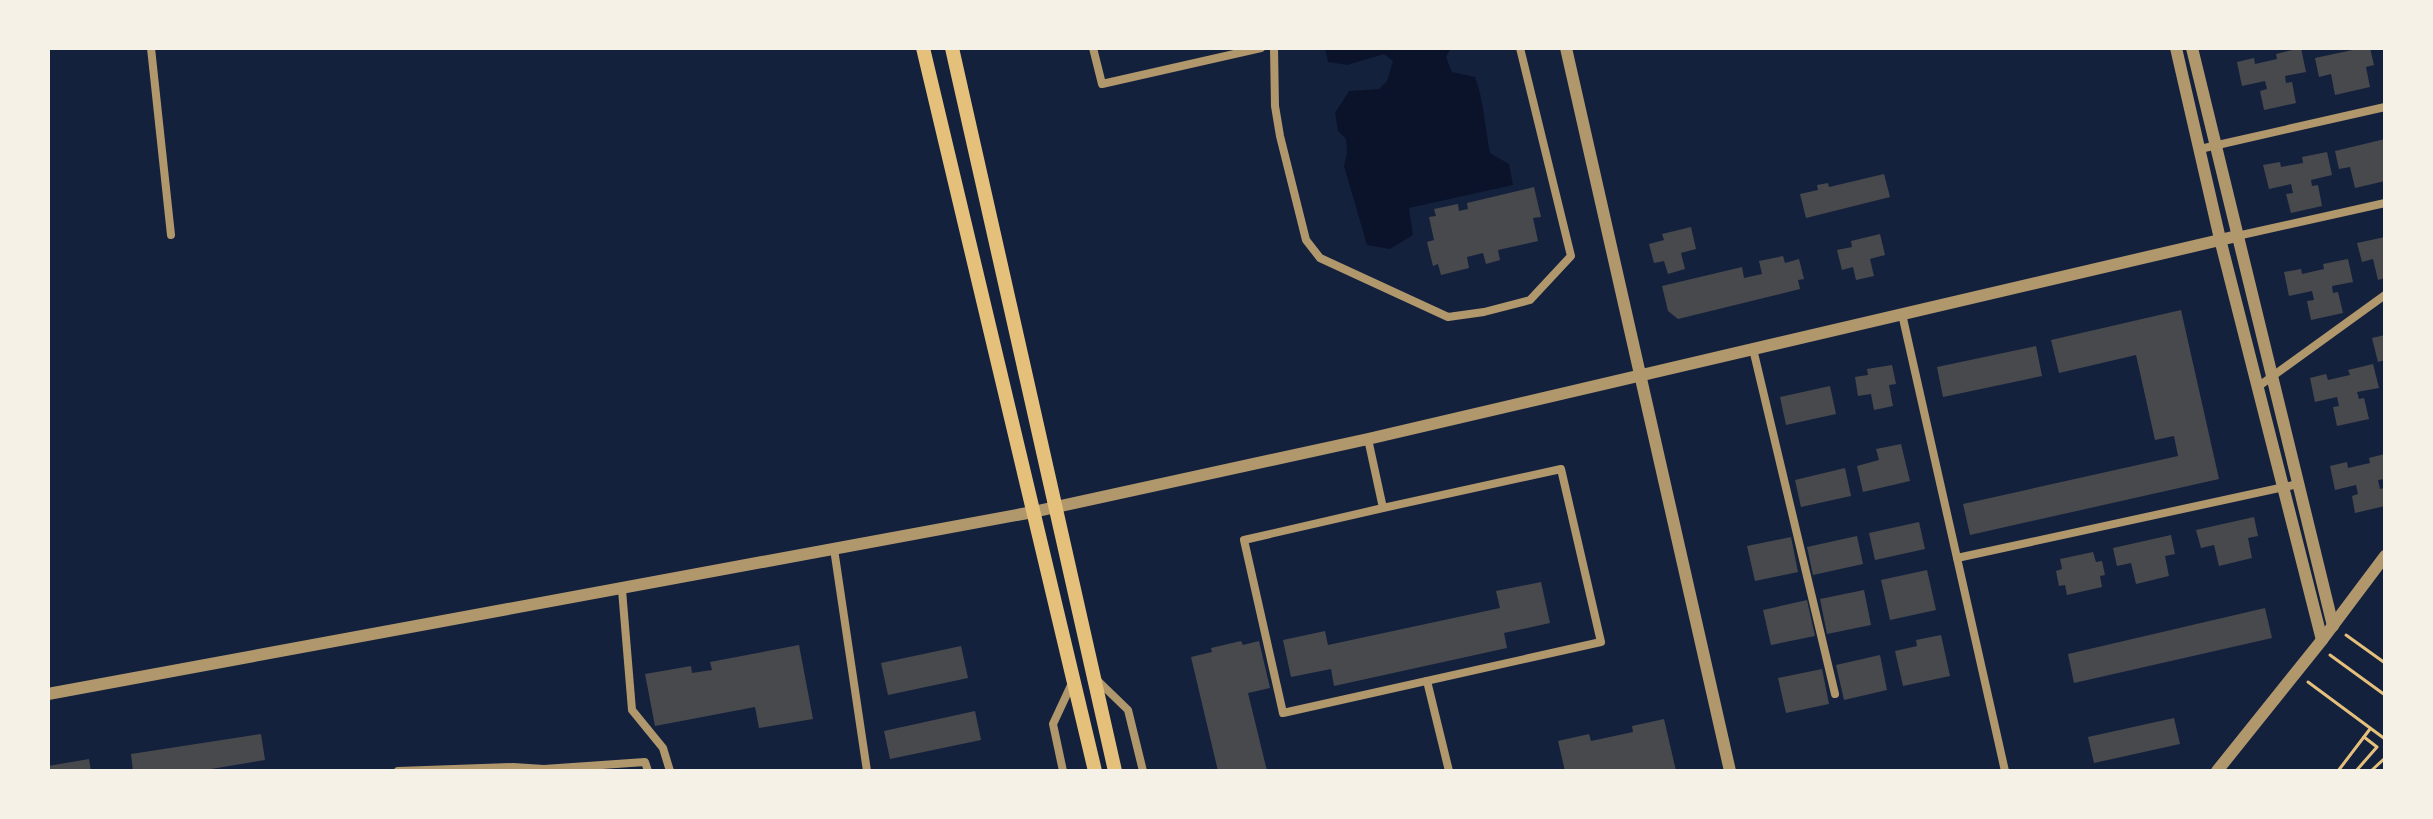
<svg xmlns="http://www.w3.org/2000/svg" width="2433" height="819" font-family="Poppins,sans-serif">
<style>
.water{fill:#0b132b}
.building{fill:#48494c}
.lines{fill:none;stroke-linecap:round;stroke-linejoin:round}
.path{stroke:#e5c07b;stroke-width:3}
.minor{stroke:#b1986c;stroke-width:8}
.tertiary{stroke:#b1986c;stroke-width:12}
.secondary{stroke:#e5c07b;stroke-width:14}
</style>
<rect width="100%" height="100%" fill="#14213d"/>
<path class="water" d="M1325 48H1451L1446 57 1452 72 1475 77C1484 101 1485 127 1490 153L1509 164 1513 185 1409 208 1413 235 1390 249 1367 245 1344 166 1347 153 1346 139 1338 131 1335 113 1349 91 1379 89 1387 81 1393 61 1384 54 1347 65 1328 62Z"/>
<g class="building">
<polygon points="2301,48 2306,72 2285,76 2286,83 2292,82 2296,103 2264,110 2260,91 2267,89 2265,81 2242,86 2237,62 2254,58 2255,64 2277,59 2276,54"/>
<polygon points="2362,48 2370,48 2374,65 2366,67 2370,87 2335,95 2331,74 2319,77 2315,58"/>
<polygon points="2385,139 2385,181 2355,188 2350,167 2339,169 2335,151"/>
<polygon points="2327,152 2332,175 2311,180 2312,186 2318,185 2322,206 2291,213 2286,194 2293,193 2291,184 2269,189 2263,165 2280,162 2281,167 2303,163 2302,157"/>
<polygon points="1884,174 1890,197 1806,218 1800,194 1818,190 1817,185 1828,183 1829,187"/>
<polygon points="1534,187 1541,217 1533,218 1538,241 1498,250 1500,260 1486,264 1483,253 1467,257 1469,268 1441,275 1438,264 1433,266 1427,242 1434,240 1429,217 1436,216 1434,209 1458,204 1459,211 1468,209 1467,203"/>
<polygon points="1691,227 1696,249 1681,253 1685,269 1668,274 1664,261 1654,263 1649,244 1664,240 1662,234"/>
<polygon points="1880,234 1885,255 1870,259 1874,276 1856,280 1853,267 1842,270 1837,250 1852,247 1851,241"/>
<polygon points="2385,237 2385,278 2378,280 2373,259 2362,262 2357,243"/>
<polygon points="1783,256 1785,263 1799,259 1804,279 1798,280 1800,289 1678,319 1668,311 1662,286 1742,267 1744,278 1762,274 1759,261"/>
<polygon points="2348,259 2353,282 2332,286 2333,293 2338,292 2343,313 2311,320 2307,301 2314,300 2312,291 2289,296 2284,272 2301,269 2302,274 2324,269 2323,264"/>
<polygon points="2181,310 2219,479 1970,535 1963,504 2178,456 2174,436 2155,440 2136,355 2059,373 2051,340"/>
<polygon points="2385,335 2385,360 2378,362 2372,338"/>
<polygon points="2036,346 2042,376 1943,397 1937,367"/>
<polygon points="2373,364 2379,388 2357,392 2359,399 2364,398 2369,419 2337,426 2333,407 2339,406 2337,397 2315,402 2310,378 2326,374 2328,380 2350,375 2348,370"/>
<polygon points="1892,365 1896,384 1889,385 1893,406 1874,410 1871,394 1858,396 1855,377 1868,375 1867,369"/>
<polygon points="1830,386 1836,414 1786,425 1780,397"/>
<polygon points="1901,444 1910,481 1863,492 1857,466 1879,460 1876,449"/>
<polygon points="2385,454 2385,479 2378,480 2380,489 2385,488 2385,506 2355,513 2352,496 2358,494 2356,485 2335,490 2330,466 2347,462 2348,468 2370,463 2369,458"/>
<polygon points="1845,468 1851,496 1801,507 1795,480"/>
<polygon points="2254,517 2258,536 2248,538 2252,558 2219,566 2214,545 2201,548 2196,530"/>
<polygon points="1919,522 1925,549 1875,560 1869,533"/>
<polygon points="2171,535 2175,554 2165,556 2169,576 2136,584 2131,563 2117,566 2113,548"/>
<polygon points="1857,536 1863,564 1813,575 1807,547"/>
<polygon points="1791,537 1798,572 1755,581 1747,546"/>
<polygon points="2093,552 2096,562 2102,561 2105,575 2100,576 2102,587 2067,595 2065,585 2059,586 2056,571 2062,569 2060,559"/>
<polygon points="1927,570 1936,610 1890,620 1881,580"/>
<polygon points="1541,582 1550,623 1504,633 1507,648 1334,686 1331,669 1291,677 1283,640 1325,631 1328,645 1500,608 1496,591"/>
<polygon points="1864,590 1871,625 1827,634 1820,599"/>
<polygon points="1807,600 1815,636 1771,645 1763,610"/>
<polygon points="2265,608 2272,638 2074,683 2068,654"/>
<polygon points="1941,635 1950,676 1903,686 1895,651 1917,646 1916,640"/>
<polygon points="1241,641 1243,645 1259,641 1270,688 1248,693 1267,771 1218,771 1191,657 1212,652 1211,648"/>
<polygon points="799,645 813,719 759,728 755,707 655,726 645,674 691,666 692,673 712,670 710,662"/>
<polygon points="961,646 968,678 888,695 881,663"/>
<polygon points="1880,655 1887,690 1844,700 1836,665"/>
<polygon points="1822,669 1829,704 1786,713 1778,678"/>
<polygon points="975,711 981,740 890,759 884,731"/>
<polygon points="2174,718 2180,744 2094,763 2088,737"/>
<polygon points="1664,719 1676,771 1565,771 1558,741 1589,734 1591,741 1633,732 1632,726"/>
<polygon points="261,734 265,760 199,771 133,771 131,754"/>
<polygon points="89,759 91,771 48,771 48,766"/>
</g>
<g class="lines">
<g class="path">
<polyline points="2346,635 2385,663"/>
<polyline points="2330,655 2385,695"/>
<polyline points="2308,682 2385,739"/>
<polyline points="2338,771 2370,729"/>
<polyline points="2356,771 2377,747 2364,737"/>
<polyline points="2371,771 2385,758"/>
</g>
<g class="minor">
<polyline points="151,48 171,235"/>
<polyline points="1093,48 1102,84 1261,48"/>
<polyline points="1274,48 1275,106 1280,136 1306,240 1320,258 1448,317 1484,312 1530,300 1571,256 1520,48"/>
<polyline points="2200,149 2385,107"/>
<polyline points="2237,236 2385,203"/>
<polyline points="1902,314 2005,771"/>
<polyline points="1753,349 1835,694"/>
<polyline points="2259,386 2385,295"/>
<polyline points="1368,439 1383,508 1561,469 1601,642 1283,713 1244,540 1383,508"/>
<polyline points="834,549 867,771"/>
<polyline points="1957,558 2298,484"/>
<polyline points="622,590 632,710 663,748 670,771"/>
<polyline points="1096,679 1128,710 1143,771"/>
<polyline points="1427,681 1449,771"/>
<polyline points="398,771 513,767 544,769 645,762 648,771"/>
<polyline points="1063,771 1053,724 1073,681"/>
</g>
<g class="tertiary">
<polyline points="1566,48 1730,771"/>
<polyline points="2176,48 2220,239 2322,640"/>
<polyline points="2192,48 2333,626"/>
<polyline points="48,694 1033,512 1368,439 2237,236"/>
<polyline points="2217,771 2322,640 2385,556"/>
</g>
<g class="secondary">
<polyline points="923,48 1095,771"/>
<polyline points="952,48 1115,771"/>
</g>
</g>
<rect width="2433" height="819" fill="none" stroke="#f6f1e7" stroke-width="100"/>
</svg>
